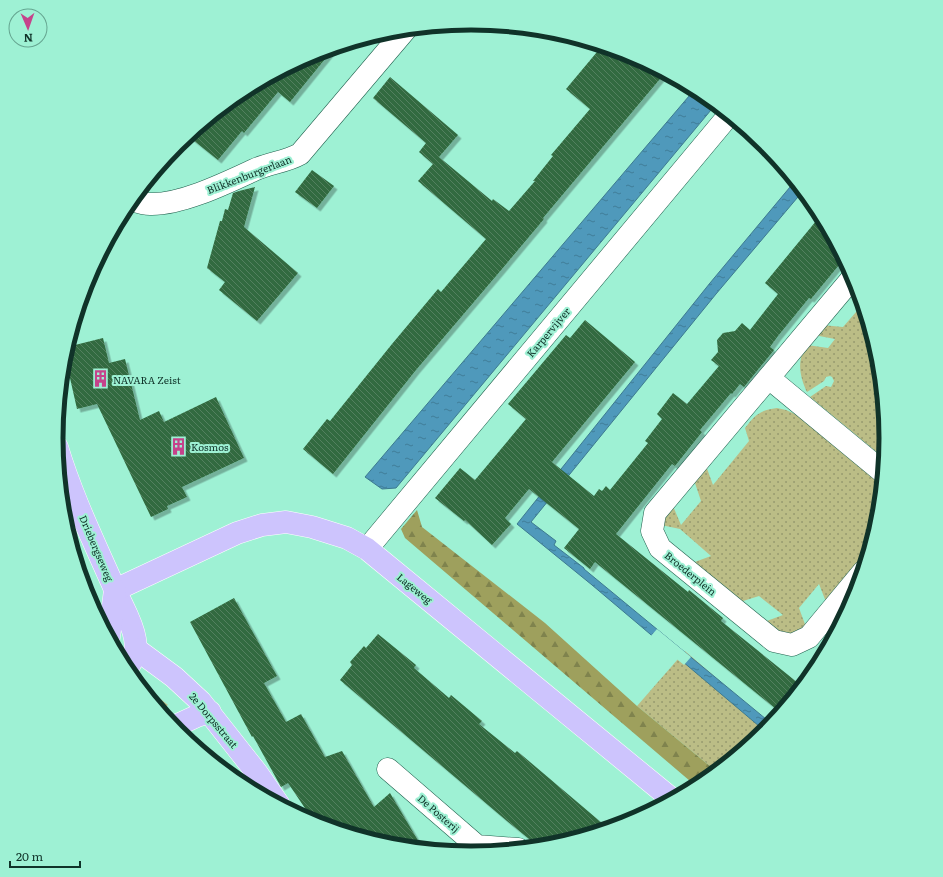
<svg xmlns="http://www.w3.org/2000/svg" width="943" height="877" font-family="Literata,serif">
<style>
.grass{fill:url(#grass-dots)}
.forest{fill:url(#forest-firs)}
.water{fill:url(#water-ripples);stroke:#3c7a8f}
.pier{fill:#9ef1d4}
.building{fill:url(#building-back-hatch);filter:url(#shadow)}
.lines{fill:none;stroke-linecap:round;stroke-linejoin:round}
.minor-casing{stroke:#21614e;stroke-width:23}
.major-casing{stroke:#fff;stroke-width:23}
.minor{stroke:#fff;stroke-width:22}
.major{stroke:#cdc4fd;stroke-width:22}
.labels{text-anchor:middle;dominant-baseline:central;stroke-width:4;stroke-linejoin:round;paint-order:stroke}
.street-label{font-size:10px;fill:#103329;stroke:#9ef1d4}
.poi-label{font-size:10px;fill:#103329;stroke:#9ef1d4;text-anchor:start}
.rim{fill:none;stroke:#103329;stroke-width:5}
</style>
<defs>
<pattern id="grass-dots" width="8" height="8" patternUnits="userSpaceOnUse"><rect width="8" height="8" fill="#bbbd86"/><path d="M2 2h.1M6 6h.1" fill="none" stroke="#979a6e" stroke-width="1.8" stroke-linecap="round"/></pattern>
<pattern id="forest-firs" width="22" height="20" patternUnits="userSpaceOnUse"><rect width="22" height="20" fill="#9ea05d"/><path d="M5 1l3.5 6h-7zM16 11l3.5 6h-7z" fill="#7f834d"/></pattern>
<pattern id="water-ripples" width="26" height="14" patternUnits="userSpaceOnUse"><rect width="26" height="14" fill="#4f99bb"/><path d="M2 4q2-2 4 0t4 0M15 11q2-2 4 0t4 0" fill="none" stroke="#407d98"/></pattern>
<pattern id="building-back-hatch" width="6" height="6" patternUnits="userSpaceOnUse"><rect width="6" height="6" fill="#316a3f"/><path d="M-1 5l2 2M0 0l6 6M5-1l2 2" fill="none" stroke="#52805f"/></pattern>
<filter id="shadow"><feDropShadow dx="3.5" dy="3.5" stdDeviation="0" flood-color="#0004"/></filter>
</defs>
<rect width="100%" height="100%" fill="#9ef1d4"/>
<g class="grass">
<path d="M863 304 879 358 887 439 885 459 810 397 826 386 831 387 834 381 832 377 830 376 826 377 824 381 807 392C800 377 796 360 807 345L828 348 835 339 814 335 822 325 843 327Z"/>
<path d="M777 408 786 410 797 415 882 485 879 520 870 548 826 602 819 584 799 608 806 627 802 630 785 636 764 622 783 615 759 596 740 602 692 563 711 556 680 529 661 525 662 522 673 506 681 525 701 501 694 480 706 466 713 485 749 441 745 428C755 415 760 410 777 408Z"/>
<polygon points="685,651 771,725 765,733 717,772 637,706"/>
<polygon points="133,677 168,705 159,710"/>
</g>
<polygon class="forest" points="417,510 422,527 545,623 637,706 717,772 697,787 405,538 401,529"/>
<g class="water">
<polygon points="695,89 703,93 716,104 396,488 382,489 365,477"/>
<polygon points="795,181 803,191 716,294 531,522 556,541 554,545 584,568 584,569 772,724 766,732 592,585 517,524 710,283"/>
</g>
<polygon class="pier" points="657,629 691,657 684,665 650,637"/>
<g class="building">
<polygon points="602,46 631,55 665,73 543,218 544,219 502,269 416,370 333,474 303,449 327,419 330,421 392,344 438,289 441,292 486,239 418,181 433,164 419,152 426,143 373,98 390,77 458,135 439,157 492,201 493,199 509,211 535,181 533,181 553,156 551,155 590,109 566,89"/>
<polygon points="334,48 290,102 278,92 244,133 242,131 218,160 188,136 241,93 313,55"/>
<polygon points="312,170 334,186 317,208 295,192"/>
<polygon points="255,187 244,227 298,273 257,321 219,290 225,282 207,268 220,221 222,221 225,209 228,210 233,193 239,191"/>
<polygon points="821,215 844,259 811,299 809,298 778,336 770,347 774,350 744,387 740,384 732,394 731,393 700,430 702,432 675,466 672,464 616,534 688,592 689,590 723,618 721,621 803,687 781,713 595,562 590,569 564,548 579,529 529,489 505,518 511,524 492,545 465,520 464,521 435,498 460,468 475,480 526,419 508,404 566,335 570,338 585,320 635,362 552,462 594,496 599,489 602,491 606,486 610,490 648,443 645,441 662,419 657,414 673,393 687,404 719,366 711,360 718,352 717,340 723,333 735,331 742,323 750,330 778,294 765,283"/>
<polygon points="103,338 109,363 125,359 140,420 159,411 164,422 216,397 244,458 182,487 187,497 167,506 168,509 151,517 97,404 77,409 65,356 67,347"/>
<polygon points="234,598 277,676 264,683 286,722 301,714 325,757 342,751 374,807 390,793 423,849 390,846 315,823 288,783 281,787 253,736 252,737 190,622"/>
<polygon points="378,634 416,665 414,668 449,698 451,695 482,721 479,724 515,753 517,751 609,829 552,846 539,847 507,821 340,680 352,665 350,662 364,646 366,648"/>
</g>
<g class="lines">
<defs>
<g id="minor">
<path d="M132 200C138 202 144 204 150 204 181 205 226 183 254 170 269 163 286 162 300 154L406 29"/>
<polyline points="854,276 655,513 652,531 660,548 774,641 792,645 809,637 863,572"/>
<polyline points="769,378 884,473"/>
<polyline points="367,549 729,115"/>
<polyline points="388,769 477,846 518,849"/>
</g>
<g id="major">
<path d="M57 447C71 494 93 540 113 585 120 603 132 620 135 639 137 651 134 660 126 670"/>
<polyline points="115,590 237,533 262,525 286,522 312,527 347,538 367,549 673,800"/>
<polyline points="109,637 115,590"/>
<polyline points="136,649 174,677 201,702 257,773 279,805"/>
<polyline points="173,727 197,716 210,712"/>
</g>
</defs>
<use href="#minor" class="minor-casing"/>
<use href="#major" class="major-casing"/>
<use href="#minor" class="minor"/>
<use href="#major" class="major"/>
</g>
<defs>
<symbol id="building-bare" viewBox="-9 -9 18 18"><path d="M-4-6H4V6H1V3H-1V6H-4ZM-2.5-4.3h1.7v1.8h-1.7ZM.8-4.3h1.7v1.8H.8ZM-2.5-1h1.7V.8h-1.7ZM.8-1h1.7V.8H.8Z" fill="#c5438b" stroke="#9ef1d4" stroke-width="2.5" paint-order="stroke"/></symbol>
</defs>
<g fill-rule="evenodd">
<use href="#building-bare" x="88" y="366" width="25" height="25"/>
<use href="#building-bare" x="166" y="434" width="25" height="25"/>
</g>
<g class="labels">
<g class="street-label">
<text transform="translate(249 174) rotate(-21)">Blikkenburgerlaan</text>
<text transform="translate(548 332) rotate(-50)">Karpervijver</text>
<text transform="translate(97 548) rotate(67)">Driebergseweg</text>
<text transform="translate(691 573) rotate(39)">Broederplein</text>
<text transform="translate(415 588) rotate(39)">Lageweg</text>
<text transform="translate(214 720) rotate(50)">2e Dorpsstraat</text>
<text transform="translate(439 813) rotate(41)">De Posterij</text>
</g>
<g class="poi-label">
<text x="113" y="379">NAVARA Zeist</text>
<text x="191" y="446">Kosmos</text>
</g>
</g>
<path d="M0 0H943V877H0ZM63 438a408 408 0 1 1 816 0a408 408 0 1 1-816 0Z" fill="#9ef1d4" fill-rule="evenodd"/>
<path class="rim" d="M63 438a408 408 0 1 1 816 0a408 408 0 1 1-816 0Z"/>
<g transform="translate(28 28) rotate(178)"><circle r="19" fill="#9ef1d4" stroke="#65a590"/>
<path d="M0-3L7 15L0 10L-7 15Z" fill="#c5438b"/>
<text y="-6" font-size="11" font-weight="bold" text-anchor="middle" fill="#103329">N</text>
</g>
<path d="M10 861v6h70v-6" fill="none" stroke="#103329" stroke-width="2"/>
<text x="16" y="861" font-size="12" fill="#103329" stroke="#9ef1d4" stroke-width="3" paint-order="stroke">20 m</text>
</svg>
